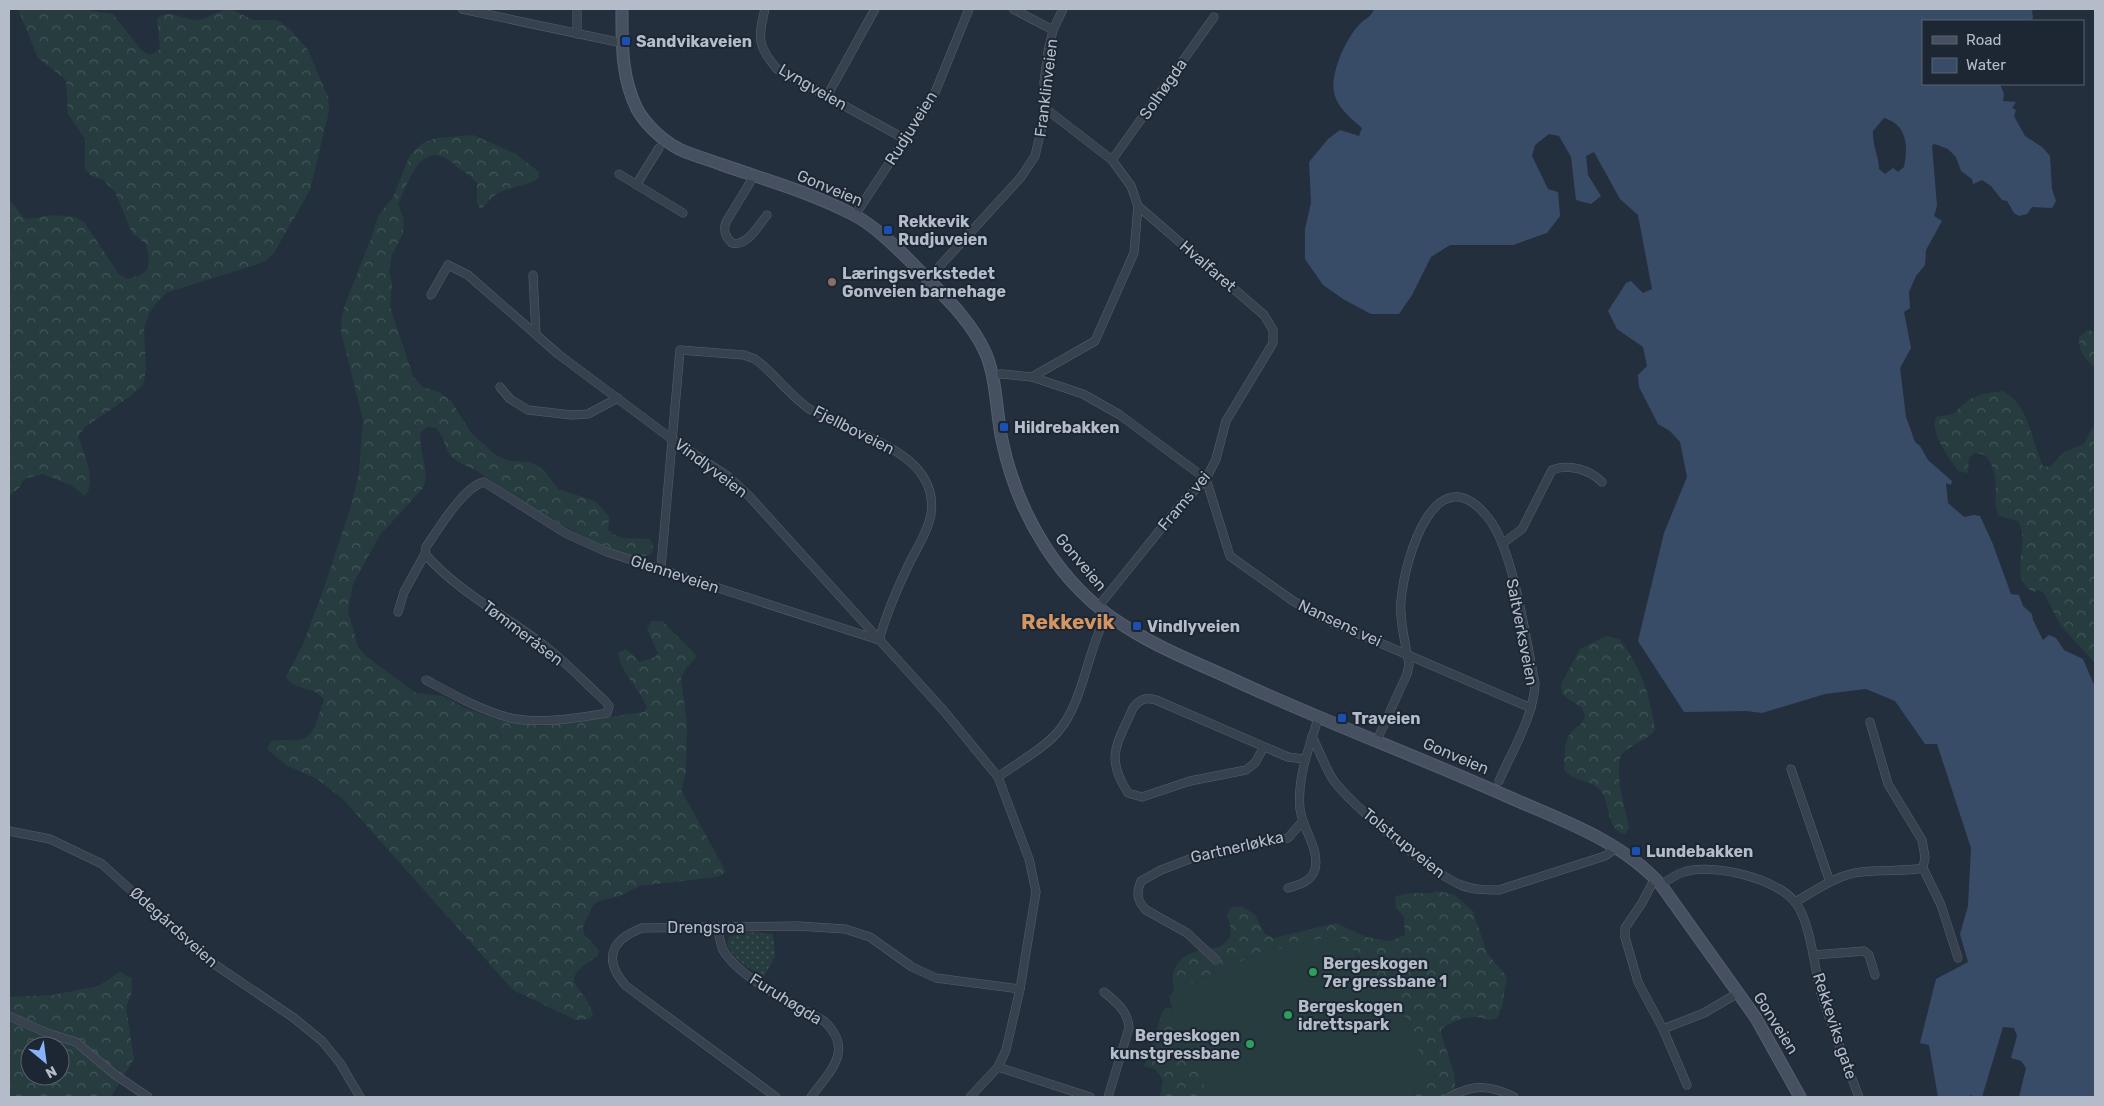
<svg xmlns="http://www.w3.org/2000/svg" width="2104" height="1106" font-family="Rubik,sans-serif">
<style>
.green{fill:url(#green-dots)}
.forest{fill:url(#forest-crowns);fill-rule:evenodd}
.pitch{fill:#263c3f}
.water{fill:#394c67;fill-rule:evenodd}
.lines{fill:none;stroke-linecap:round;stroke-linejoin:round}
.street-casing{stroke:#565f6c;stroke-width:9}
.secondary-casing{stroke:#565f6c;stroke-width:13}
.street{stroke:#38414e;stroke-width:8}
.secondary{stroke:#465061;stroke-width:11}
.transit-dot{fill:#1a4fb4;stroke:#1d2633;stroke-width:2}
.education-dot{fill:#8d6e63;stroke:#1d2633;stroke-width:2}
.leisure-dot{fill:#2e9e5b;stroke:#1d2633;stroke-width:2}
.labels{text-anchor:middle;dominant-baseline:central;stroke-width:4;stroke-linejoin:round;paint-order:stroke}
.poi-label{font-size:16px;font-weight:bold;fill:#b4bcc9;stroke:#1d2633;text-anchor:start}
.street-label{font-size:16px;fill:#b4bcc9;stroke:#1d2633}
.district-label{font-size:21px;font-weight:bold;fill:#d59563;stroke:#1d2633}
</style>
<defs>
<pattern id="green-dots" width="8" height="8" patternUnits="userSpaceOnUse" patternTransform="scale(1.25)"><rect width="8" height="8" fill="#263c3f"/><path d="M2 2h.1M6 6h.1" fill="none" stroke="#435659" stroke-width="1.8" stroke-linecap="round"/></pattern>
<pattern id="forest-crowns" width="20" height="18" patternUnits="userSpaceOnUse" patternTransform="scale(1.25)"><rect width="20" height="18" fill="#263c3f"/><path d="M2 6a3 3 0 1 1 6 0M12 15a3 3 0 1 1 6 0" fill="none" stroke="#435659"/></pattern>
</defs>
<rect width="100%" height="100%" fill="#242f3e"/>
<path class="green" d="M746 932 773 934 775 956 764 977C748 968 736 961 727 945L729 937Z"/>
<g class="forest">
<path d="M18 9H81L113 14 142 51 150 55 160 49 157 18C172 8 181 20 198 20 209 19 219 9 231 9L253 20H277L290 29 308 50 328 97 329 111 310 190 274 253 265 261 252 266 168 292 158 301 150 312 144 328 146 370 143 385 128 398 85 427 78 436C83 453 98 481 85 496L72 486 43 474 24 479 20 487 9 496V199L23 217 28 219 53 215 75 217 84 222 119 274 128 279 140 275 147 270 149 260 146 244 132 233 115 192 103 180 90 175 85 169V139L68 114 66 80 38 58Z"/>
<path d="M473 135 516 154 539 172V178C526 187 509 186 495 195 490 199 486 205 481 209L477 204V183C471 175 463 172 456 166 423 135 409 179 398 205L404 218 403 233 392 255 389 270 392 284 390 307 413 376 423 387 441 393 451 401 472 434 497 456 510 461 531 462 544 470 558 489 595 501 609 516 608 530C620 542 635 537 650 539L653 546 652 553C628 574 503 489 479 472 470 467 459 464 452 457 445 450 445 438 436 428L427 427 421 432C417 452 431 468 423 488L380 535 353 584 348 611 358 647 366 656 416 693 443 696 465 708 499 720 541 726 644 712 647 707C639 688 620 672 618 653L626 649 640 662 655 657 658 653 647 629 651 621H662L695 654 696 658 686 668 681 679 687 723 686 773 681 790 726 872 717 877 639 886 620 896 599 901 593 905 583 927 584 934 599 950 598 956C552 984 585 983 593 1015L588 1019 576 1020 513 990 343 799 317 779 286 765 268 750V746L272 741C281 739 288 741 296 740 316 740 318 714 324 700 317 686 293 691 286 677L303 644 324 588 351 506 359 472 363 420 341 331 342 315 346 302 372 236 378 216 393 197 410 155 421 144 436 138Z"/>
<path d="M2088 330 2095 332V367C2083 358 2079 352 2079 337Z"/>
<path d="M2002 391C2030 404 2031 441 2043 466L2050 467 2064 452 2084 444 2095 423V663L2061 626 2043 592 2038 590 2033 592C2006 576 2032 543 2018 521L1999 516C1990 494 2004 478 1985 455L1975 453 1969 458 1968 473 1958 471C1949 457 1930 434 1936 417L1953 414 1968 400 1982 394Z"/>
<path d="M1606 636 1619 639C1640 664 1651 698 1655 730 1646 741 1634 743 1624 752 1611 764 1626 811 1629 828L1625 834C1605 828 1611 805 1601 791 1593 779 1575 783 1564 770 1565 760 1563 742 1570 734 1576 726 1582 727 1585 716L1582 708 1562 694 1561 684 1580 649Z"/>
<path d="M1438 891 1454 895 1473 911 1487 953 1507 977 1502 1007 1497 1018C1488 1022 1485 1018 1477 1017 1463 1016 1452 1022 1441 1029V1033L1454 1073 1456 1097H1415L1414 1087 1423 1079 1386 989 1372 980 1365 971 1359 957 1336 935 1277 950H1267L1174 991C1169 965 1180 955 1205 949 1210 948 1217 948 1221 946 1224 944 1228 940 1230 937L1231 928 1227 916 1230 908 1242 906 1255 915 1265 934 1274 938 1336 923 1366 937 1390 941 1405 935 1404 917 1396 908 1395 897C1410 890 1423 896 1438 891Z"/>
<path d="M120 972 132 978V992L126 1007 134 1059 111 1097H9V997L53 995 98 986ZM30 1046H60V1076H30Z"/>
<polygon points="1167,1007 1172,1009 1209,1097 1160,1097 1163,1080 1155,1069 1144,1066 1152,1047 1162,1012"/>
</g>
<path class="pitch" d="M1336 935C1354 944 1356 958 1367 973 1375 985 1389 990 1397 1003 1405 1014 1429 1068 1423 1079 1421 1082 1417 1085 1414 1087V1097H1209L1175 1021 1169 996 1174 991 1267 950H1277Z"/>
<path class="water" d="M1374 9H2035L2032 11 2033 18 2030 21H1923V84H2000L2004 94 2003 101 2016 102 2012 108 2016 110 2014 116 2025 136 2042 147 2050 156 2052 189 2056 201 2052 208 2032 207 2027 214 2019 216 2014 213 2007 201 2002 200 1991 186 1982 180 1973 184 1972 179 1961 171 1956 157 1948 149 1935 144 1932 145 1937 206 1934 216 1942 221 1926 250 1925 265 1916 276 1909 292 1910 308 1904 312 1911 348 1900 368 1906 417 1915 442 1920 446 1928 460 1952 481 1951 485 1946 483 1948 503 1964 517 1974 515 1980 516 1992 542 2011 594 2019 595 2023 606 2032 614 2033 620 2043 640 2049 635 2056 638 2064 650 2083 659 2095 687V1097H2019L2026 1068 2021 1061 2011 1058 2017 1036 2014 1028 2003 1027 1982 1097H1971L1972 1095 1966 1097H1938L1929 1045 1920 1043 1936 979 1968 962 1960 934 1968 906 1971 848 1937 744H1925L1895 701 1866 689 1825 694 1762 713 1747 711 1684 712 1638 641 1664 533 1687 477 1680 442 1670 431 1658 424 1639 387 1638 375 1647 366 1643 347 1617 329 1608 311 1626 283 1631 281 1643 293 1652 289 1638 215 1620 199 1594 152 1586 156 1588 175 1601 196 1591 204 1576 200 1571 157 1559 136 1549 134 1535 145 1532 156 1548 189 1558 192 1560 216 1547 233 1513 245H1450L1431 257 1412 295 1399 314H1371L1343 299 1323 285 1305 259V229L1311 203 1309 162 1328 139 1340 130 1359 136 1362 128C1351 118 1337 108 1334 92 1330 74 1346 38 1359 25 1365 18 1371 18 1374 9ZM1884 118C1908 125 1908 147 1904 167L1898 172 1893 168 1885 174 1879 169C1879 157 1872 145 1873 131Z"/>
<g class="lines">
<defs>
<g id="street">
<polyline points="462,9 622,43"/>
<polyline points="577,9 577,34"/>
<path d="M765 9C758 37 757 46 777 69L905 139"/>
<polyline points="1013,9 1053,30"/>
<polyline points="827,96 875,9"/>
<polyline points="1112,160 1214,17"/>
<polyline points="619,174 683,213"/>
<path d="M754 176 726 222C723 231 725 237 732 243 747 247 758 226 767 215"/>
<polyline points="636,185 659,148"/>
<polyline points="855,215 934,95 969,9"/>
<polyline points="533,275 536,335"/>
<polyline points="928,279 1021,177 1035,156 1046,109 1044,82 1048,52 1053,30 1063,9"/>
<path d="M431 295 448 265 468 275 558 354 673 440 729 477 749 496 944 711 998 777C1017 763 1047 747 1061 728 1084 698 1088 648 1107 614"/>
<polyline points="992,376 1002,374 1032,377 1095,341 1134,253 1138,206 1131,186 1112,160 1046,109"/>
<polyline points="1032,377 1083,394 1120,415 1206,479 1230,556 1293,601 1329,621 1531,708"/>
<polyline points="500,387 510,399 528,410 572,415 588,414 618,398"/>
<path d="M1502 544 1522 529 1552 470C1569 463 1590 470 1602 482"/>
<polyline points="1098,607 1180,505 1206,479 1216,459 1226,421 1273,343 1273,330 1264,315 1138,206"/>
<polyline points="398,612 404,592 425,554"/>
<path d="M426 680C452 694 478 709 507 717 537 725 577 718 607 713L609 706 605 701C585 683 566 662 545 646 506 616 458 592 425 554L426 547C438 530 463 487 484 482L567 534 607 552 879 640C886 615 897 589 908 566 916 549 928 532 931 514 940 450 851 435 811 410 790 396 775 374 755 359L744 355 680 350 661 567"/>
<polyline points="1870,722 1888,784 1922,840 1925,857 1923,868 1941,905 1958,958"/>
<path d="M1312 736C1319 750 1325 768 1334 781 1352 805 1433 874 1461 885 1473 890 1486 890 1499 890L1605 856 1616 848"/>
<path d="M1377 740 1407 674 1409 665C1406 644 1399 621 1401 601 1404 560 1436 450 1489 519 1514 551 1526 641 1535 683 1534 716 1512 751 1499 781"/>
<path d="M1264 747 1255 763 1246 770 1190 781 1142 797 1128 793C1104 756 1118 743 1133 708 1140 699 1145 697 1156 700L1288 757 1304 759"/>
<polyline points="1791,769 1830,882"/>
<polyline points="9,831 50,839 102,864 208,960 294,1018 322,1041 340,1063 360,1097"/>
<polyline points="1655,878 1642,903 1625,928 1625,937 1638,982 1663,1029 1687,1085"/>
<path d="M1661 885C1668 880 1676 874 1684 872 1713 863 1776 878 1795 902 1811 922 1814 968 1821 993 1832 1028 1846 1063 1859 1097"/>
<path d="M1288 888C1299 885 1312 881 1315 869 1320 849 1302 828 1300 809 1297 778 1309 747 1318 719"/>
<path d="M1795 902C1815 891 1838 874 1861 872 1882 869 1903 872 1923 868"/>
<path d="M717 927C719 934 720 943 723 950 741 980 793 1003 824 1021 855 1050 830 1071 811 1097"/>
<polyline points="1814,955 1864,951 1869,955 1875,975"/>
<path d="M1216 960 1187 933 1146 910C1137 901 1136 893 1141 881L1161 870 1195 857 1288 838 1302 822"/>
<path d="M1104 992C1117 1003 1128 1011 1129 1028L1108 1097"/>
<polyline points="9,1016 47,1033 76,1042 114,1074 148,1097"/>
<polyline points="1663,1029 1704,1013 1738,993"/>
<polyline points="998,1067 1090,1097"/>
<path d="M776 1097 626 986C603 960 610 940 642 928L798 926 845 929 870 937 912 967 936 978 1020 989"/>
<polyline points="970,1097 998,1067 1006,1050 1020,989 1036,892 1029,859 998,777"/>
<path d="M1450 1097C1473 1084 1491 1085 1514 1097"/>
</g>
<path id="secondary" d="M622 9C622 43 621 77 637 109 646 125 662 140 679 149 691 155 707 159 720 164 763 179 809 192 850 213 873 224 895 246 912 263 938 290 971 319 986 354 997 381 996 412 1002 440 1017 513 1059 585 1123 625 1158 648 1197 663 1234 680 1325 722 1419 757 1511 798 1563 821 1622 841 1661 885L1756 1018 1800 1097"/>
</defs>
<use href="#street" class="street-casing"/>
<use href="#secondary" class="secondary-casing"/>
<use href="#street" class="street"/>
<use href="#secondary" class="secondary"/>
</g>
<g class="transit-dot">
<rect x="621" y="36" width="10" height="10" rx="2.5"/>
<rect x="883" y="225" width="10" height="10" rx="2.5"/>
<rect x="999" y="422" width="10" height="10" rx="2.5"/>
<rect x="1132" y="621" width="10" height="10" rx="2.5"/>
<rect x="1337" y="713" width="10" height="10" rx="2.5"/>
<rect x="1631" y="846" width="10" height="10" rx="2.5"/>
</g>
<circle class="education-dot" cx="832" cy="282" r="5"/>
<g class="leisure-dot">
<circle cx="1313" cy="972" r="5"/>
<circle cx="1288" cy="1015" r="5"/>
<circle cx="1250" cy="1044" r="5"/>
</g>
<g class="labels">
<g class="poi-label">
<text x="636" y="41">Sandvikaveien</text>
<text x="898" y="221">Rekkevik<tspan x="898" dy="18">Rudjuveien</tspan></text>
<text x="842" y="273">Læringsverkstedet<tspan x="842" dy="18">Gonveien barnehage</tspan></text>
<text x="1014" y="427">Hildrebakken</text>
<text x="1147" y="626">Vindlyveien</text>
<text x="1352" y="718">Traveien</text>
<text x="1646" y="851">Lundebakken</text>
<text x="1323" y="963">Bergeskogen<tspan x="1323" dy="18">7er gressbane 1</tspan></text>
<text x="1298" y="1006">Bergeskogen<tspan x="1298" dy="18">idrettspark</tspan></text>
<text x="1240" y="1035" text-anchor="end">Bergeskogen<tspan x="1240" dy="18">kunstgressbane</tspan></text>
</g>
<g class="street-label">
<text transform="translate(813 87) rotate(30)">Lyngveien</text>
<text transform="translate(1046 88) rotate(-83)">Franklinveien</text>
<text transform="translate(1163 89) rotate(-55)">Solhøgda</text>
<text transform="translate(911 128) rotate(-58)">Rudjuveien</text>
<text transform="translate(830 188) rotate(23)">Gonveien</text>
<text transform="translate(1208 266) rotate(41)">Hvalfaret</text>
<text transform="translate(854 430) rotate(27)">Fjellboveien</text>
<text transform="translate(711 468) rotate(37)">Vindlyveien</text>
<text transform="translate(1184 501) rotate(-50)">Frams vei</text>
<text transform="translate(1081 562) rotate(50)">Gonveien</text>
<text transform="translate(675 574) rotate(18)">Glenneveien</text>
<text transform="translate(1340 623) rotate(25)">Nansens vei</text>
<text transform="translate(1522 632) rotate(79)">Saltverksveien</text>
<text transform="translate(523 633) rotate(37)">Tømmeråsen</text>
<text transform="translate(1456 756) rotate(23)">Gonveien</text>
<text transform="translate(1404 843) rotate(39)">Tolstrupveien</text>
<text transform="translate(1237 847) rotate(-13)">Gartnerløkka</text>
<text transform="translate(174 927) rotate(42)">Ødegårdsveien</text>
<text x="706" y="927">Drengsroa</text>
<text transform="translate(786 999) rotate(32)">Furuhøgda</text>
<text transform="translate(1776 1023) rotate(58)">Gonveien</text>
<text transform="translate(1835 1026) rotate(72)">Rekkeviks gate</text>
</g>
<g class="district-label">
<text x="1068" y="621">Rekkevik</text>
</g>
</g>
<rect width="2104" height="1106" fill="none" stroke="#b4bcc9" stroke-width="20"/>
<rect x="1922" y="20" width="162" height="65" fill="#1d2633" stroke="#59626f"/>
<rect x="1932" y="36" width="25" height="8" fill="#465061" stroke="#59626f"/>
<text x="1966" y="45" font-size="15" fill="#b4bcc9">Road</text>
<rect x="1932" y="58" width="25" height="15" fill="#394c67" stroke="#59626f"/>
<text x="1966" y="70" font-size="15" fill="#b4bcc9">Water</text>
<g transform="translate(45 1061) rotate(151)"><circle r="24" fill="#1d2633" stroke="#59626f"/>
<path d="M0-4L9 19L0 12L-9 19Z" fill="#8ab4f8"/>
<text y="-8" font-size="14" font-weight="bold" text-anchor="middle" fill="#b4bcc9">N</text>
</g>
</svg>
